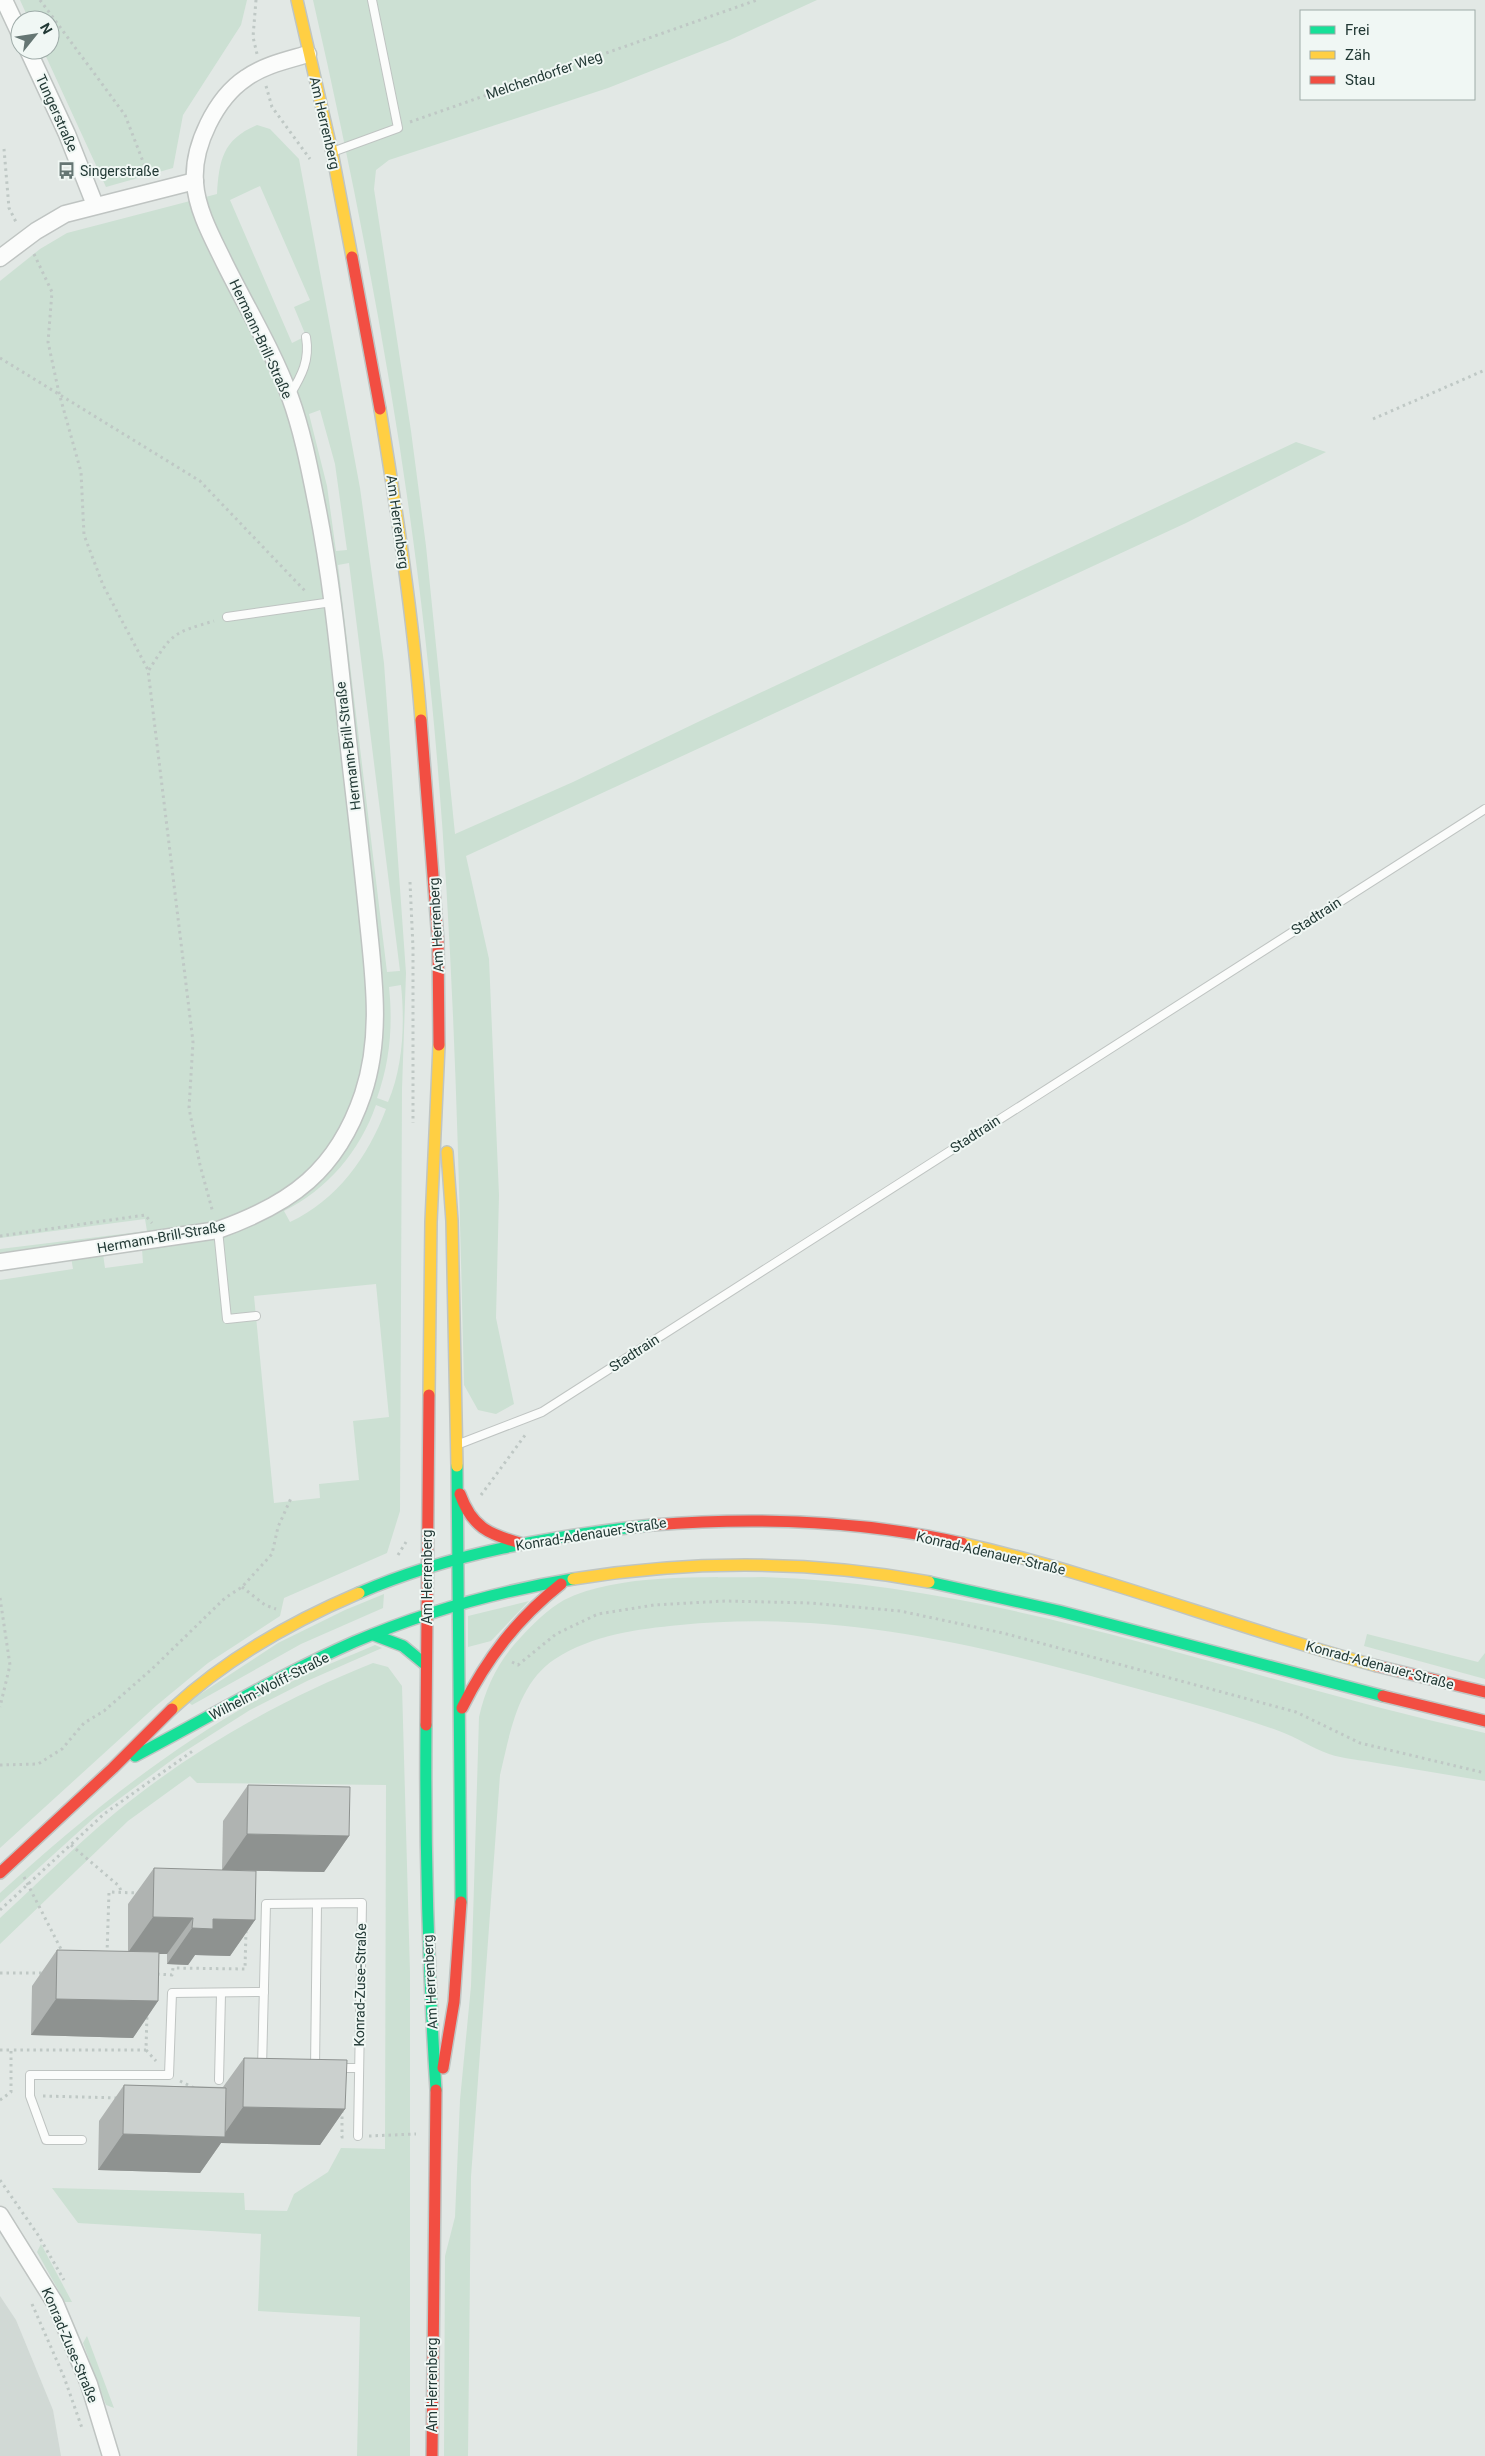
<svg xmlns="http://www.w3.org/2000/svg" width="1485" height="2456" font-family="Roboto,sans-serif">
<style>
.built{fill:#d1d9d5}
.green{fill:#cce0d3;fill-rule:evenodd}
.lines{fill:none;stroke-linecap:round;stroke-linejoin:round}
.lane-casing{stroke:#bfc4c2;stroke-width:10}
.street-casing{stroke:#bfc4c2;stroke-width:19}
.fast-casing{stroke:#bfc5c3;stroke-width:14}
.slow-casing{stroke:#bfc5c3;stroke-width:14}
.jam-casing{stroke:#bfc5c3;stroke-width:14}
.path{stroke:#bfc8c5;stroke-width:3;stroke-dasharray:2.5 4;stroke-linecap:butt}
.lane{stroke:#fbfcfb;stroke-width:8}
.street{stroke:#fbfcfb;stroke-width:16}
.fast{stroke:#16e098;stroke-width:11}
.slow{stroke:#ffcf43;stroke-width:11}
.jam{stroke:#f24e42;stroke-width:11}
.wall{fill:#afb3b1}
.shaded-wall{fill:#8e9290}
.building{fill:#cbd0ce;stroke:#8e9290}
.labels{text-anchor:middle;dominant-baseline:central;stroke-width:4;stroke-linejoin:round;paint-order:stroke}
.street-label{font-size:14px;fill:#223935;stroke:#f0f7f4}
.poi-label{font-size:14px;fill:#223935;stroke:#f0f7f4;text-anchor:start}
</style>
<rect width="100%" height="100%" fill="#e2e8e5"/>
<polygon class="built" points="0,2296 16,2320 53,2410 61,2456 0,2456"/>
<g class="green">
<polygon points="20,0 247,0 241,25 183,115 173,168 106,187 43,50 50,50 50,20 29,20"/>
<path d="M313 0H817L730 40 608 88 389 160 376 170 374 189 411 431 426 546 455 834 573 782 700 721 1296 442 1326 452 1186 523 466 856 489 959 499 1195 496 1318 514 1404 496 1414 478 1410 464 1385C458 1135 453 885 425 636 401 422 361 210 313 0Z"/>
<path d="M257 125 270 129 299 159 360 488 384 663 406 973 402 1089 400 1511 387 1553 284 1598 280 1616 208 1663 157 1705 0 1848V1280L73 1269 71 1257 0 1267V1249L147 1231 145 1219 0 1238V281L40 249 67 233 217 194C219 160 223 139 257 125ZM260 186 310 300 294 307 306 336 292 343 230 200ZM320 410 335 464 347 550 336 551 327 486 309 414ZM349 563 400 971H399L387 972 338 565ZM401 985C405 1024 403 1067 388 1102L377 1098C390 1062 393 1025 389 987ZM376 1105 386 1109C368 1157 337 1200 290 1222L284 1211C327 1190 360 1151 376 1105ZM142 1249 143 1263 105 1268 103 1254ZM376 1284 389 1417 353 1421 359 1480 319 1484 320 1498 274 1503 254 1296Z"/>
<path d="M763 1577C1011 1585 1245 1681 1485 1733V1781C1449 1775 1413 1769 1377 1763 1362 1760 1343 1759 1329 1754 1312 1748 1296 1737 1279 1731 1226 1712 1171 1698 1116 1683 973 1643 829 1610 680 1625 637 1629 592 1635 555 1659 517 1684 510 1734 500 1775L471 2177 468 2456H444L445 2256 455 2217 460 2100 471 1986 479 1717C486 1686 499 1660 521 1637 533 1624 548 1609 564 1600 618 1573 704 1578 763 1577Z"/>
<polygon points="384,1594 383,1608 301,1644 192,1705 188,1702 278,1643 345,1610"/>
<polygon points="529,1601 491,1641 468,1647 468,1616"/>
<polygon points="1367,1634 1478,1662 1485,1653 1485,1679 1364,1646"/>
<path d="M375 1645 382 1648 307 1681 250 1710 176 1757 96 1816 0 1903V1893C89 1812 183 1736 291 1682 318 1668 347 1657 375 1645Z"/>
<path d="M373 1663 388 1667 402 1686 410 1973V2456H357L360 2317 258 2311 261 2234 78 2223 52 2188 244 2193 245 2210 287 2211 294 2194 328 2172 341 2148 385 2149 386 1785 197 1783 190 1776 128 1821 0 1944V1918C38 1883 75 1846 115 1813 192 1750 280 1700 373 1663Z"/>
<polygon points="41,2244 72,2302 65,2302 37,2252"/>
<polygon points="87,2336 114,2408 106,2405 83,2343"/>
</g>
<g class="lines">
<defs>
<g id="lane">
<polyline points="335,151 398,128 372,0"/>
<path d="M290 395C302 375 310 360 306 337"/>
<polyline points="227,617 332,602"/>
<polyline points="218,1230 227,1319 256,1316"/>
<polyline points="459,1444 542,1412 1485,809"/>
<polyline points="262,2068 266,1904 362,1903 358,2136"/>
<polyline points="338,2068 359,2068"/>
<polyline points="315,2069 317,1904"/>
<polyline points="219,2080 221,1994"/>
<polyline points="82,2140 46,2140 30,2096 30,2075 169,2075 172,1993 264,1992"/>
</g>
<g id="street">
<polyline points="4,0 20,34"/>
<polyline points="28,50 67,134 95,205"/>
<polyline points="0,258 36,231 65,214 195,181"/>
<path d="M0 1262 218 1230C291 1204 337 1171 363 1094 382 1037 374 979 368 921 363 870 357 819 351 767 341 679 334 589 316 501 309 466 302 430 290 397 273 351 247 308 225 264 213 239 197 211 195 183 192 146 216 98 246 78 264 65 288 60 308 54"/>
<polyline points="0,2215 55,2303 89,2384 111,2456"/>
</g>
<g id="fast">
<polyline points="457,1466 461,1902"/>
<polyline points="929,1582 1059,1611 1383,1696"/>
<path d="M359 1593C451 1553 552 1536 652 1525"/>
<polyline points="374,1635 403,1646 426,1665"/>
<path d="M426 1725C425 1847 428 1968 436 2090"/>
<path d="M135 1756C208 1718 279 1675 354 1642 424 1612 499 1591 573 1579"/>
</g>
<g id="slow">
<polyline points="297,0 332,152 352,257"/>
<path d="M380 409C397 512 413 616 421 720"/>
<polyline points="447,1152 452,1221 457,1466"/>
<polyline points="429,1395 431,1222 439,1045"/>
<path d="M962 1543C1103 1575 1238 1629 1377 1666"/>
<path d="M573 1579C692 1560 811 1560 929 1582"/>
<path d="M172 1709C227 1658 291 1622 359 1593"/>
</g>
<g id="jam">
<polyline points="352,257 380,409"/>
<polyline points="421,720 438,941 439,1045"/>
<path d="M460 1494C472 1527 488 1534 520 1543"/>
<path d="M652 1525C755 1517 860 1520 962 1543"/>
<polyline points="1377,1666 1485,1692"/>
<polyline points="1383,1696 1485,1721"/>
<path d="M462 1708C487 1658 517 1619 561 1584"/>
<polyline points="426,1725 429,1395"/>
<polyline points="0,1873 113,1768 172,1709"/>
<polyline points="443,2068 454,2002 461,1902"/>
<polyline points="432,2456 436,2090"/>
</g>
</defs>
<use href="#lane" class="lane-casing"/>
<use href="#street" class="street-casing"/>
<use href="#fast" class="fast-casing"/>
<use href="#slow" class="slow-casing"/>
<use href="#jam" class="jam-casing"/>
<g class="path">
<polyline points="40,0 125,115 149,177"/>
<polyline points="256,0 253,37 257,54"/>
<polyline points="266,86 272,107 310,159"/>
<polyline points="410,122 757,0"/>
<polyline points="4,149 9,208 17,224"/>
<polyline points="34,254 52,292 48,342 59,393 81,472 84,535 103,585 148,670 193,1042 189,1108 200,1165 213,1213"/>
<polyline points="0,358 200,481 307,593"/>
<polyline points="1373,419 1485,370"/>
<path d="M149 670C172 633 173 633 214 621"/>
<polyline points="410,882 413,948 413,1123"/>
<polyline points="0,1236 145,1215 152,1223"/>
<polyline points="481,1495 526,1434"/>
<polyline points="398,1555 406,1542"/>
<polyline points="242,1587 265,1605 276,1609"/>
<polyline points="0,1598 10,1665 0,1707"/>
<polyline points="512,1662 518,1665 556,1634 598,1614 654,1605 725,1601 810,1603 900,1611 1003,1633 1296,1712 1360,1743 1485,1773"/>
<polyline points="0,1765 38,1764 62,1749 84,1723 104,1711 152,1669 225,1598 242,1587 272,1554 278,1527 292,1496"/>
<polyline points="71,1845 119,1886 122,1893"/>
<polyline points="24,1877 63,1953"/>
<polyline points="0,1910 104,1814 194,1750"/>
<polyline points="107,1954 109,1892 138,1893"/>
<polyline points="0,1973 44,1973"/>
<polyline points="157,1974 172,1975 173,1968 245,1969 246,1931"/>
<polyline points="0,2050 11,2050"/>
<polyline points="146,2050 156,2061"/>
<polyline points="180,2081 194,2088"/>
<polyline points="43,2096 119,2098"/>
<polyline points="0,2100 11,2092 11,2050 146,2050 147,2013"/>
<polyline points="342,2110 342,2137 346,2137"/>
<polyline points="369,2136 416,2134"/>
<polyline points="0,2180 38,2235 64,2280"/>
<polyline points="32,2304 64,2377 82,2428"/>
</g>
<use href="#lane" class="lane"/>
<use href="#street" class="street"/>
<use href="#fast" class="fast"/>
<use href="#slow" class="slow"/>
<use href="#jam" class="jam"/>
</g>
<g class="wall">
<polygon points="248,1785 349,1836 324,1872 222,1870 223,1821"/>
<polygon points="154,1868 255,1920 230,1956 195,1955 188,1965 167,1964 167,1954 159,1954 158,2001 133,2038 31,2035 32,1986 57,1950 128,1952 128,1904"/>
<polygon points="244,2058 345,2109 320,2145 221,2143 200,2173 98,2170 99,2121 124,2085 223,2087"/>
</g>
<g class="shaded-wall">
<polygon points="247,1834 349,1836 324,1872 222,1870"/>
<polygon points="153,1917 193,1918 167,1954 127,1954"/>
<polygon points="213,1919 255,1920 230,1956 195,1955 188,1965 167,1964 192,1928"/>
<polygon points="56,1999 158,2001 133,2038 31,2035"/>
<polygon points="243,2107 345,2109 320,2145 221,2143 200,2173 98,2170 123,2134 222,2137"/>
</g>
<g class="building">
<polygon points="248,1785 350,1787 349,1836 247,1834"/>
<polygon points="154,1868 256,1871 255,1920 213,1919 213,1929 192,1928 193,1918 153,1917"/>
<polygon points="57,1950 159,1952 158,2001 56,1999"/>
<polygon points="244,2058 347,2060 345,2109 243,2107"/>
<polygon points="124,2085 226,2088 225,2137 123,2134"/>
</g>
<defs>
<symbol id="bus-bare" viewBox="-9 -9 18 18"><path d="M-5-6H5V4H4V6H2V4H-2V6H-4V4H-5ZM-3.5-4V0h7V-4ZM-3.5 1.2v1.5H-2V1.2ZM2 1.2v1.5H3.5V1.2Z" fill="#657673" stroke="#f0f7f4" stroke-width="2.5" paint-order="stroke"/></symbol>
</defs>
<g fill-rule="evenodd">
<use href="#bus-bare" x="54" y="158" width="25" height="25"/>
</g>
<g class="labels">
<g class="street-label">
<text transform="translate(544 75) rotate(-19)">Melchendorfer Weg</text>
<text transform="translate(57 113) rotate(66)">Tungerstraße</text>
<text transform="translate(325 123) rotate(77)">Am Herrenberg</text>
<text transform="translate(261 339) rotate(65)">Hermann-Brill-Straße</text>
<text transform="translate(398 522) rotate(82)">Am Herrenberg</text>
<text transform="translate(348 746) rotate(-97)">Hermann-Brill-Straße</text>
<text transform="translate(1316 916) rotate(-33)">Stadtrain</text>
<text transform="translate(436 925) rotate(-93)">Am Herrenberg</text>
<text transform="translate(975 1134) rotate(-33)">Stadtrain</text>
<text transform="translate(161 1237) rotate(-10)">Hermann-Brill-Straße</text>
<text transform="translate(634 1353) rotate(-33)">Stadtrain</text>
<text transform="translate(591 1534) rotate(-9)">Konrad-Adenauer-Straße</text>
<text transform="translate(991 1553) rotate(13)">Konrad-Adenauer-Straße</text>
<text transform="translate(427 1577) rotate(-90)">Am Herrenberg</text>
<text transform="translate(1380 1665) rotate(15)">Konrad-Adenauer-Straße</text>
<text transform="translate(269 1686) rotate(-27)">Wilhelm-Wolff-Straße</text>
<text transform="translate(430 1982) rotate(-93)">Am Herrenberg</text>
<text transform="translate(360 1985) rotate(-89)">Konrad-Zuse-Straße</text>
<text transform="translate(70 2345) rotate(67)">Konrad-Zuse-Straße</text>
<text transform="translate(432 2385) rotate(-90)">Am Herrenberg</text>
</g>
<g class="poi-label">
<text x="80" y="171">Singerstraße</text>
</g>
</g>
<rect x="1300" y="10" width="175" height="90" fill="#f0f7f4" stroke="#9eaba8"/>
<rect x="1310" y="26" width="25" height="8" fill="#16e098" stroke="#9eaba8"/>
<text x="1345" y="35" font-size="15" fill="#223935">Frei</text>
<rect x="1310" y="51" width="25" height="8" fill="#ffcf43" stroke="#9eaba8"/>
<text x="1345" y="60" font-size="15" fill="#223935">Zäh</text>
<rect x="1310" y="76" width="25" height="8" fill="#f24e42" stroke="#9eaba8"/>
<text x="1345" y="85" font-size="15" fill="#223935">Stau</text>
<g transform="translate(35 35) rotate(60)"><circle r="24" fill="#f0f7f4" stroke="#9eaba8"/>
<path d="M0-4L9 19L0 12L-9 19Z" fill="#657673"/>
<text y="-8" font-size="14" font-weight="bold" text-anchor="middle" fill="#223935">N</text>
</g>
</svg>
